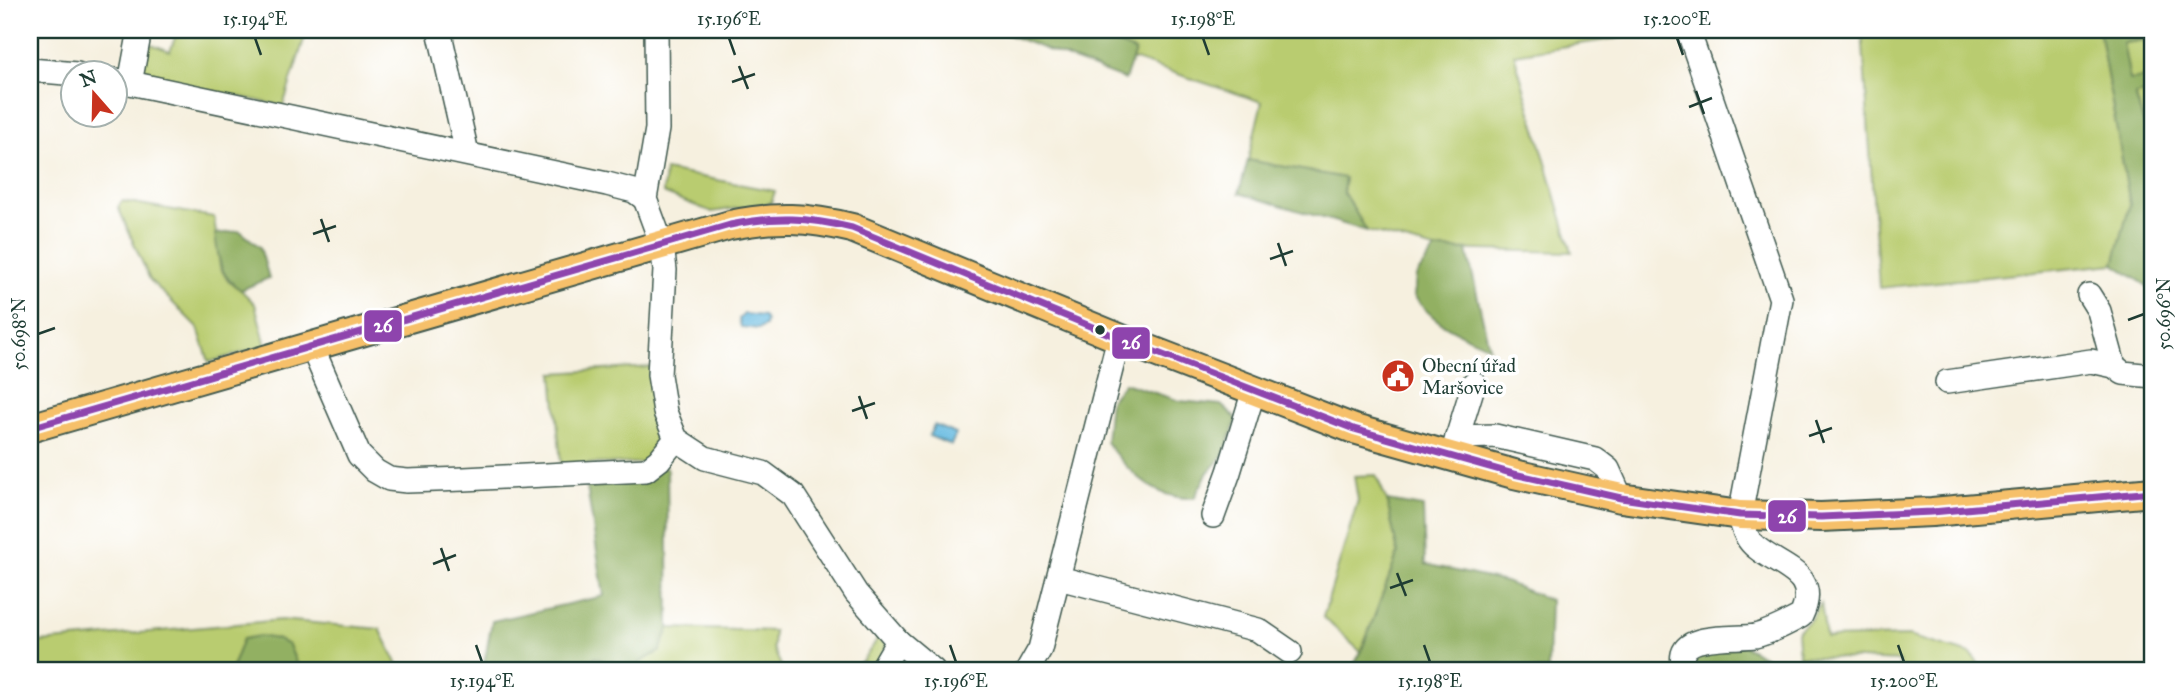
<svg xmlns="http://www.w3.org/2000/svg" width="2183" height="700" font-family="'IM FELL Great Primer',serif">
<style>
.green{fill:#b9cc70;stroke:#6c8452;stroke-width:2}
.forest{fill:#92b062;stroke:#58764b;stroke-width:2}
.water{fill:#63b9e0;stroke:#417b8a;stroke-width:2}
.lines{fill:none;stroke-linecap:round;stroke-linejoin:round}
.minor-casing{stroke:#3f584e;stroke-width:26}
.major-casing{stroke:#3f584e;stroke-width:32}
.minor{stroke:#fff;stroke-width:23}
.major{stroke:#f6c06b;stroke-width:28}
.bus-1-casing{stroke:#fff;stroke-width:12}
.bus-1{stroke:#8e44ad;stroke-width:7}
.ticks{fill:none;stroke:#1f3d34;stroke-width:2.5}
.bus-dot{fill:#1f3d34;stroke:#fff;stroke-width:2.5}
.labels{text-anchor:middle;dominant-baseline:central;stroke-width:7;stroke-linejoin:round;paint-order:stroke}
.poi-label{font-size:19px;fill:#1f3d34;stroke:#fff;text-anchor:start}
.line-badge{stroke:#fff;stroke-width:2.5}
.badge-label{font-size:19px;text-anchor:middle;font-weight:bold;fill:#fff}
.neatline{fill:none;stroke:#1f3d34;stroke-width:2.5}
.ticks-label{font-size:18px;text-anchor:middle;fill:#1f3d34}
</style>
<rect width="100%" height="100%" fill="#fff"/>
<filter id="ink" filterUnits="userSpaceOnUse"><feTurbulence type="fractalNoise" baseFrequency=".0143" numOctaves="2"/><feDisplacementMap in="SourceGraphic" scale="14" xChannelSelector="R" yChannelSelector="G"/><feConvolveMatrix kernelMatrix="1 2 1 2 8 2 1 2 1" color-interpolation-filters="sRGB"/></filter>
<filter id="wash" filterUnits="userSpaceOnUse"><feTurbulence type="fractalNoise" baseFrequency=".00686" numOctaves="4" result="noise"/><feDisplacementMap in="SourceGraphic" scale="28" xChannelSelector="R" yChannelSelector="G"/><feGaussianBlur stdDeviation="1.57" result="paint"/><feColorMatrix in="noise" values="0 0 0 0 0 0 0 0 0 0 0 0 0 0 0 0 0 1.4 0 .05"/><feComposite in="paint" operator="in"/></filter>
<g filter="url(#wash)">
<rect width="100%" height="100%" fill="#f6f0df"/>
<g class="green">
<polygon points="178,30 231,30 243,37 253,30 307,30 283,106 149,78 142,70 144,47 151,44 170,51"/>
<polygon points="1079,30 1671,30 1514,54 1572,252 1435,249 1367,231 1343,192 1345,178 1248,160 1262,102 1132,59 1135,52"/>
<polygon points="1862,30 2099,30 2130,204 2114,264 1879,288"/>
<polygon points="2153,39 2153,77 2130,81 2123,43"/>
<polygon points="2153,92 2153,154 2135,94"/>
<polygon points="665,170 775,191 771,203 712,212 663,193"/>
<polygon points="122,201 214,217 220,267 228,281 241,290 255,304 266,346 209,362 198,328 150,280 118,207"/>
<polygon points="651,367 663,437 653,456 642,463 561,464 553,373"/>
<polygon points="1376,475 1387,501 1398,553 1361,652 1323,617 1358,500 1354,476"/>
<polygon points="1821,603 1826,638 1909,636 1971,654 1983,670 1900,670 1899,661 1799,656 1797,632 1810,620"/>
<polygon points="281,620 380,629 398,665 453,670 296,670 298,667 243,639 231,670 30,670 30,643"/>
<polygon points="669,628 774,631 773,648 783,670 636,670 639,663 660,651"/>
<polygon points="879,637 887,645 873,670 852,670 863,660"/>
<polygon points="596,657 605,662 607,670 580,670 583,662"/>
</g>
<g class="forest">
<polygon points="996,30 1079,30 1135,51 1125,80"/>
<polygon points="2099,30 2153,30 2153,39 2123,43 2130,80 2153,77 2153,92 2135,95 2153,154 2153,285 2149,287 2114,264 2130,204"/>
<polygon points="1248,160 1345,178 1343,192 1367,231 1239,193"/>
<path d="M240 231 260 247 269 278 241 290C218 275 219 259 215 234Z"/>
<path d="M1435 249 1467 250 1489 347C1457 332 1436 326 1414 296L1416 276Z"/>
<path d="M1124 383 1180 401 1221 405 1237 419 1223 456 1208 472 1194 498C1154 500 1128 471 1106 442L1110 400Z"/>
<polygon points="667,467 669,628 660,651 639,663 636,670 607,670 605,662 596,657 583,662 580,670 483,670 492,621 604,596 586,481"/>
<polygon points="1387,501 1423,507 1425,564 1505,582 1550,600 1548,670 1351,670 1361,652 1398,553"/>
<polygon points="259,636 277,639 289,645 298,667 296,670 231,670 243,639"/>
<polygon points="1739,643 1775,662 1778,670 1693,670 1691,664 1695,652"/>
</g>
<g class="water">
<polygon points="744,314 763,316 766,321 765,326 759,329 741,327 739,319"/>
<polygon points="934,425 956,434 951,445 929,436"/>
</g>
</g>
<g filter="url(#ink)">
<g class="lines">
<defs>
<g id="minor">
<polyline points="439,30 467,153"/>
<polyline points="656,30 657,129 645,199 662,245 665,270 659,375 665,412 676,439 705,458 763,473 793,495 856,593 898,641 933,670"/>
<polyline points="30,70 77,74"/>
<polyline points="116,80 607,184 634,191 645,199"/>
<polyline points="130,83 140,30"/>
<polyline points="2089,295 2099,311 2114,366"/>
<polyline points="312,347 359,455 375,471 389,479 407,481 464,479 646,470 659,460 676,439"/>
<polyline points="1947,382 2091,361 2114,366 2123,373 2153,376"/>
<polyline points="1457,437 1495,436 1595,459 1608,469 1621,498"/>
<polyline points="1453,451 1474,383"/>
<polyline points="1213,516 1229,472 1254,390"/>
<polyline points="1059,578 1258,630 1290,652"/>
<polyline points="881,670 898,641"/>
<polyline points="1028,670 1040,649 1119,338"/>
<path d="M1684 670C1683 666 1682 658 1683 654 1689 633 1739 639 1755 636 1771 632 1786 624 1801 616 1821 574 1783 569 1757 548 1746 540 1742 528 1740 515L1781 299 1688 30"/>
</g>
<path id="major" d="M30 428 730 225C775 216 807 217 852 228L1119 338 1354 429 1514 474 1621 498 1740 515 1821 517 1932 512 2153 492"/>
</defs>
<use href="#minor" class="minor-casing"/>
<use href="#major" class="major-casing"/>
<use href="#minor" class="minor"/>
<use href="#major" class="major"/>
<defs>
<path id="bus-1" d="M30 428 730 225C775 216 807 217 852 228L1119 338 1354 429 1514 474 1621 498 1740 515 1821 517 1932 512 2153 492"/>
</defs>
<use href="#bus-1" class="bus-1-casing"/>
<use href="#bus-1" class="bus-1"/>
</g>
</g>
<path class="ticks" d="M255 38 261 55M729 38 735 55M1203 38 1209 55M1677 38 1683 55M739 66 748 89M732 82 755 74M1696 91 1704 114M1689 107 1712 98M321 219 329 242M313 234 336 226M1278 243 1286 266M1270 259 1293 251M2128 320 2144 314M38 334 55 328M859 396 867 419M852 411 875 403M1816 420 1824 443M1809 436 1832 428M441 548 449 571M433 564 456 555M1397 573 1406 596M1390 588 1413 580M476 645 482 662M950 645 956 662M1424 645 1430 662M1898 645 1904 662"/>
<defs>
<symbol id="civic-disc" viewBox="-11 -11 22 22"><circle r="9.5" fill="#c8321e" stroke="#fff"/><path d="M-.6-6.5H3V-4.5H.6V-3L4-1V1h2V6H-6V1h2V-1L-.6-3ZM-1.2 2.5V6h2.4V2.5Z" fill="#fff"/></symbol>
</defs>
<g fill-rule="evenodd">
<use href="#civic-disc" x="1379" y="357" width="38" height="38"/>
</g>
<circle class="bus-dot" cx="1100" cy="330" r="6"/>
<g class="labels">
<g class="poi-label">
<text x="1422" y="365">Obecní úřad<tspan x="1422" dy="22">Maršovice</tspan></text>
</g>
</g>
<g class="line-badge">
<rect x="363" y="309" width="40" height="34" rx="7" fill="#8e44ad"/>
<rect x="1111" y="326" width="40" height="34" rx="7" fill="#8e44ad"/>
<rect x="1767" y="499" width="40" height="34" rx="7" fill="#8e44ad"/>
</g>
<g class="badge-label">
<text x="383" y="332">26</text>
<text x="1131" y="349">26</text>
<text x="1787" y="523">26</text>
</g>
<rect width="2183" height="700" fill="none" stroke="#fff" stroke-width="77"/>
<g transform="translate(94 94) rotate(340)"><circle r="33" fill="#ffffff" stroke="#a5b1ae" stroke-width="2"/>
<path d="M0-5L12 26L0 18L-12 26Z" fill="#c8321e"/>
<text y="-10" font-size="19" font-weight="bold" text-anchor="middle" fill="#1f3d34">N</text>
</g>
<rect x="38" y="38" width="2106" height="624" class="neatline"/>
<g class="ticks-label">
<text x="255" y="25">15.194°E</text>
<text x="729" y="25">15.196°E</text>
<text x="1203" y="25">15.198°E</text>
<text x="1677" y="25">15.200°E</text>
<text transform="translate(2164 314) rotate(-90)" y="6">50.696°N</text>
<text transform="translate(19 334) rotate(-90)" y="6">50.698°N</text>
<text x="482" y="687">15.194°E</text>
<text x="956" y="687">15.196°E</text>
<text x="1430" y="687">15.198°E</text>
<text x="1904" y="687">15.200°E</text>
</g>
</svg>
